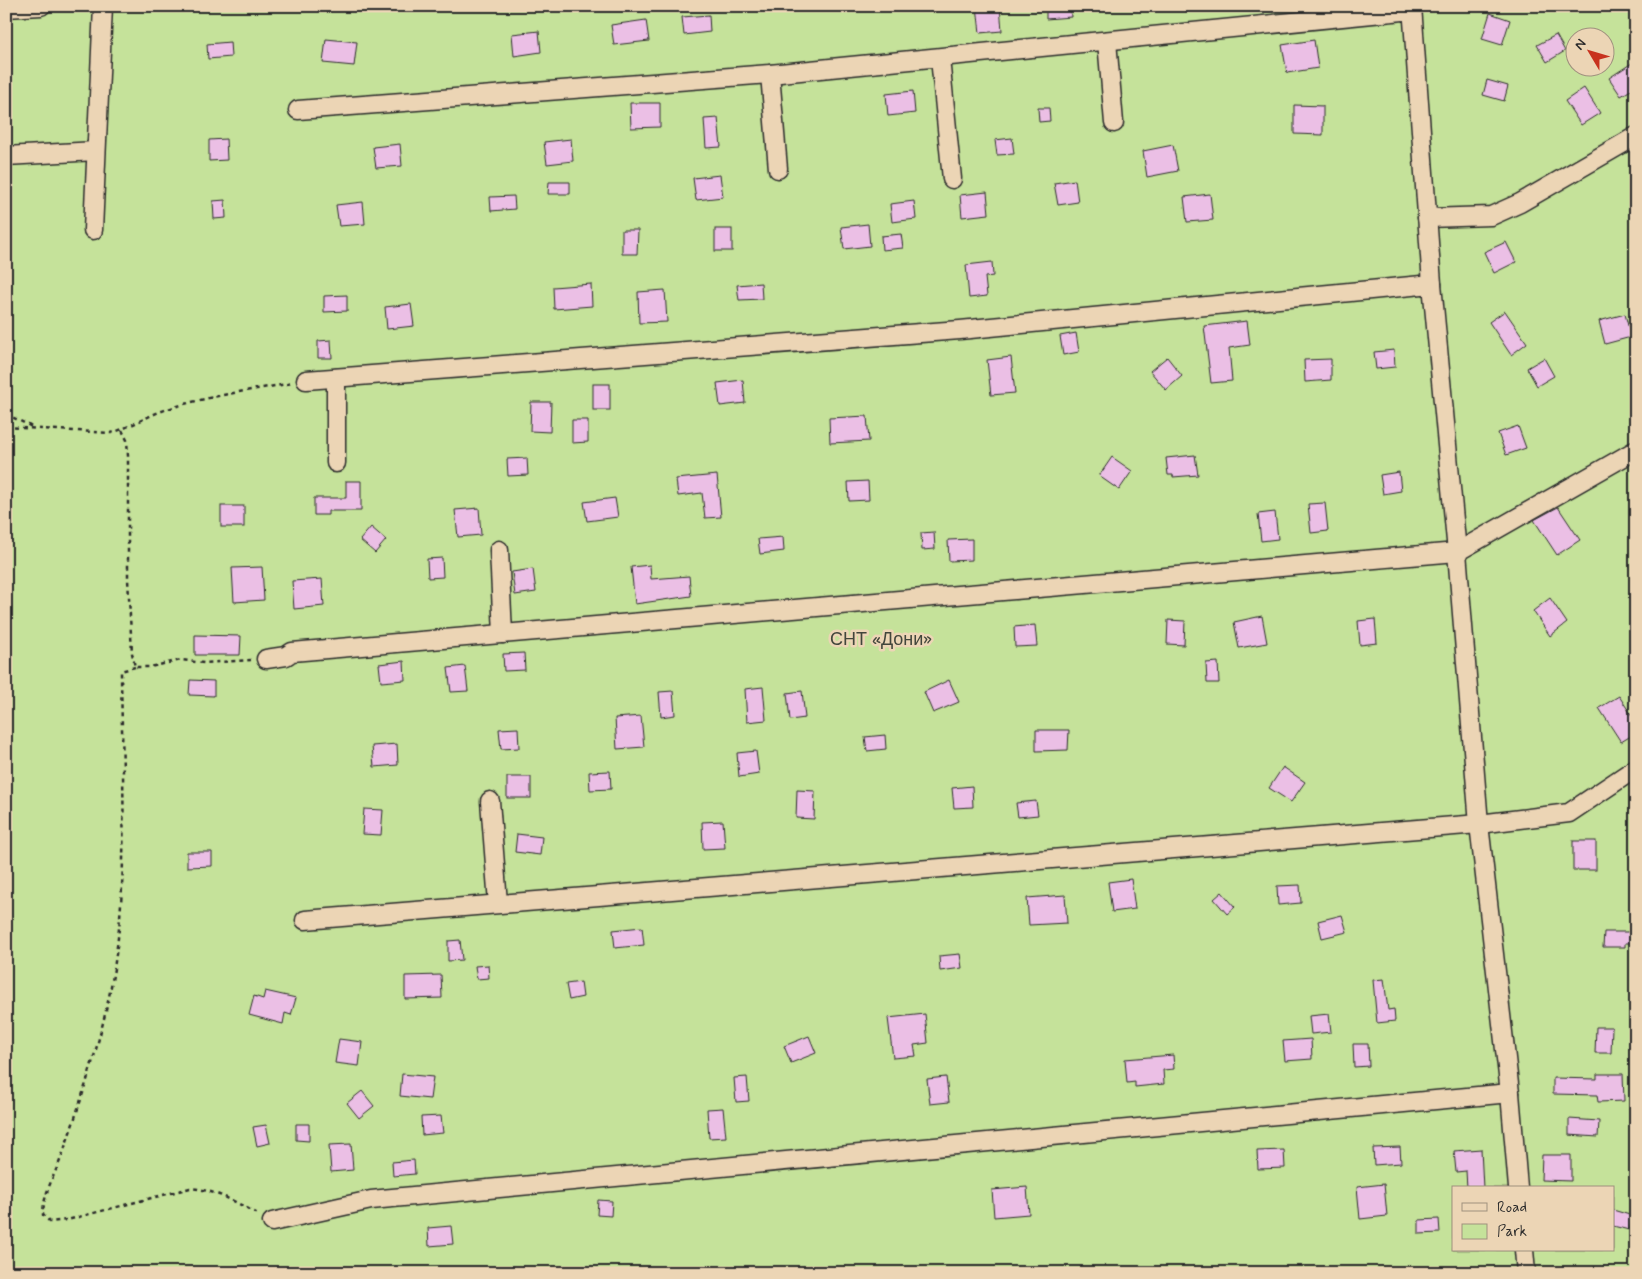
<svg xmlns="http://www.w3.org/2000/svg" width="1642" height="1279" font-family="Mynerve,sans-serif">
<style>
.green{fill:#c5e29a;stroke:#788662;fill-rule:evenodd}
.building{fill:#ebbfe5;stroke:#2b2b2b}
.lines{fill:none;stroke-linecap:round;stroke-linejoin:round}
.minor-casing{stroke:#2b2b2b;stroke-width:21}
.path{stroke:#2b2b2b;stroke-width:2.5;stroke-dasharray:4 4;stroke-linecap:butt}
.minor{stroke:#ecd5b5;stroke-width:18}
.labels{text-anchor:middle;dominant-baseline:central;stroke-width:5;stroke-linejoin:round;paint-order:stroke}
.park-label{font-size:18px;fill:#42463c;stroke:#ecd5b5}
</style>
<rect width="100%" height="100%" fill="#ecd5b5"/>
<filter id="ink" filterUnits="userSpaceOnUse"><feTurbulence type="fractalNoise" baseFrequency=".02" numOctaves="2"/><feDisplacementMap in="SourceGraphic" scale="10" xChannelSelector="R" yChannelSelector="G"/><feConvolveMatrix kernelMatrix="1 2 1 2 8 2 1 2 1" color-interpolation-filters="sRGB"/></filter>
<g filter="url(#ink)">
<path class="green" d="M6 6H1636V1273H6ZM1574 38H1604V68H1574ZM1453 1188H1613V1250H1453Z"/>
<g class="building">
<polygon points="977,6 1000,6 1002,31 980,33"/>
<polygon points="1046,6 1070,6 1071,17 1046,19"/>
<polygon points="1490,13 1510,20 1502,45 1482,39"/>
<polygon points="709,15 710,32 684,35 682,17"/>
<polygon points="646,20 649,41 614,45 611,25"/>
<polygon points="539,31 541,52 514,56 512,34"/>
<polygon points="1556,35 1565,51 1547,62 1537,45"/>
<polygon points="326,39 357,42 354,66 323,63"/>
<polygon points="1314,40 1318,68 1287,73 1282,45"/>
<polygon points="230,42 231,57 208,59 207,44"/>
<polygon points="1632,63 1636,69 1636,87 1621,96 1609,78"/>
<polygon points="1487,80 1508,86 1504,101 1483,95"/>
<polygon points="1584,88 1600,113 1581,125 1565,101"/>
<polygon points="913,91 915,113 888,116 886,94"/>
<polygon points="630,103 660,103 660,127 631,128"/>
<polygon points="1294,105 1323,106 1323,135 1294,134"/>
<polygon points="1038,108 1049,108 1050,121 1039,122"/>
<polygon points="718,118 721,147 706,148 704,119"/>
<polygon points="1012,138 1014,154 997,155 995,140"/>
<polygon points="226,139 227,160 209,161 209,140"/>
<polygon points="571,139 573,161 547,164 544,142"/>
<polygon points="400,144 402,166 376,168 373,147"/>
<polygon points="1173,145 1178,171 1147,177 1143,151"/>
<polygon points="720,175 723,197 696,200 693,178"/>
<polygon points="1075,180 1078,202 1058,205 1054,183"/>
<polygon points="549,182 570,182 570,194 548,194"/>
<polygon points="987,192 989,214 962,217 960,195"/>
<polygon points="1210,194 1213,220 1187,222 1184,197"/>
<polygon points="514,196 515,209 491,211 490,197"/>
<polygon points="225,200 226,218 214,219 213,201"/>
<polygon points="914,201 916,219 892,222 890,204"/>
<polygon points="363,202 365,224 339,226 336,205"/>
<polygon points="868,224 870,246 844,249 841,227"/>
<rect x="715" y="229" width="17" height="22"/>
<polygon points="622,230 638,230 637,254 622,254"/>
<polygon points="901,234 903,248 882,250 881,236"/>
<polygon points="1506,242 1516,262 1494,273 1484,252"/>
<polygon points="992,262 993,276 985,277 987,296 969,298 966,265"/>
<polygon points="761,283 762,299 739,300 737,285"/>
<polygon points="591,284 592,306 554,309 553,287"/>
<polygon points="665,290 667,322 639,323 638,292"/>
<polygon points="347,295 347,311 324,312 324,296"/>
<polygon points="411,304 414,326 387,329 385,307"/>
<polygon points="1505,311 1527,343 1511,355 1489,322"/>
<polygon points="1625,314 1631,337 1605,344 1599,321"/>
<polygon points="1247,321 1250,345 1229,348 1232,381 1211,383 1204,326"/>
<polygon points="1076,333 1079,352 1063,355 1060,336"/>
<polygon points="331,340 332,358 318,358 318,341"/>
<polygon points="1394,350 1395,367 1376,369 1374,352"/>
<polygon points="1011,357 1015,393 991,395 987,360"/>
<polygon points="1167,357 1182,376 1166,390 1150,371"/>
<polygon points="1544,358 1554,376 1537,386 1527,368"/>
<polygon points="1331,359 1331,380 1305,382 1304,360"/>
<polygon points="743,380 745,403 720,406 717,383"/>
<rect x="593" y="384" width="17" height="26"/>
<polygon points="531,402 551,402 550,432 530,431"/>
<polygon points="867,416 869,441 830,443 829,418"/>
<polygon points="572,420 588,420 588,442 572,443"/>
<polygon points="1518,426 1526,448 1506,455 1498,433"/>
<polygon points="1195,455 1198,475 1173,477 1173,475 1168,475 1166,458"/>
<polygon points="1112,457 1132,471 1119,490 1099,476"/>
<polygon points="527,458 528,475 508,476 507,459"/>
<polygon points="1399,472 1401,491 1383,494 1380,475"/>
<polygon points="717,475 721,517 705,518 702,493 678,496 676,479"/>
<polygon points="346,481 361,481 361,511 328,511 328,515 314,515 314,498 346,498"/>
<polygon points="868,481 869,500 849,501 848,482"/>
<polygon points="615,498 618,517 587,521 584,502"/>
<polygon points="1325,503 1328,531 1311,533 1308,504"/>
<rect x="221" y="506" width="23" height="21"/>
<polygon points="1558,507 1580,540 1557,555 1534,520"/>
<polygon points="479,508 481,535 458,537 455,510"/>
<polygon points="1275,512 1278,539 1261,541 1258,514"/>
<polygon points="371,527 386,540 375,553 360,540"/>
<polygon points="934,532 935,549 922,550 921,533"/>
<polygon points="783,537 784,551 760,554 758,539"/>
<polygon points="972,539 972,560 949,561 948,540"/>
<polygon points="442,558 443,577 428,578 427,559"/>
<polygon points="650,565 651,579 689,576 691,596 635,604 631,567"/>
<polygon points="262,567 264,600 234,602 232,568"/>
<polygon points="533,569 536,592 515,595 512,572"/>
<polygon points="322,579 324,606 294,609 292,581"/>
<polygon points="1550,598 1567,623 1550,636 1533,611"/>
<polygon points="1262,616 1267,643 1239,648 1234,622"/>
<polygon points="1375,619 1377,643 1360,645 1358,621"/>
<polygon points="1168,620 1185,621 1184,645 1167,644"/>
<polygon points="1035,625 1037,646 1015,647 1014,627"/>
<polygon points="195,635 241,636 240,655 195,655"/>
<polygon points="524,653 525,670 504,671 503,654"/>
<polygon points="404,661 405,680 381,682 379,664"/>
<polygon points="1218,662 1219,683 1207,683 1206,663"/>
<polygon points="465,666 468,691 451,692 448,668"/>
<polygon points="190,680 214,681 214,696 189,695"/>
<polygon points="949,680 959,702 933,713 924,692"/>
<polygon points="763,687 766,720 747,722 745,689"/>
<polygon points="673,691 675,715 661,717 659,692"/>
<polygon points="802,691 805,718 790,720 787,693"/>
<polygon points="1619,696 1636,722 1636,733 1621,742 1599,708"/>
<polygon points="641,716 644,747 617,749 615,718"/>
<polygon points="518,728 519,748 501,749 499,729"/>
<polygon points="1036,730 1069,730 1068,750 1036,751"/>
<polygon points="885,735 886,749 867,751 865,737"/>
<polygon points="397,744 398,765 374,767 372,746"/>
<polygon points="756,751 759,774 739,777 737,753"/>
<polygon points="1283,767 1305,782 1291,802 1269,788"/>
<polygon points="610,771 611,789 590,790 589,772"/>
<rect x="507" y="777" width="24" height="21"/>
<polygon points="972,786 973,807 954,808 952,788"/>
<polygon points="797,790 815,791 814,819 796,818"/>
<polygon points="1036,801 1038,815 1018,817 1016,803"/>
<polygon points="364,809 383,810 381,835 362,834"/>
<polygon points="723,821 725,848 703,849 702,822"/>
<polygon points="517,834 542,837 540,855 515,852"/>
<rect x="1573" y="841" width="23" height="29"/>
<polygon points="187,852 212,852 212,866 187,867"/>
<polygon points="1131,879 1135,909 1112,912 1108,882"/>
<polygon points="1300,885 1301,903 1278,905 1277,886"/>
<polygon points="1222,892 1235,907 1227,914 1214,899"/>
<polygon points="1065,895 1067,923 1029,925 1027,898"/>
<polygon points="1342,915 1347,932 1322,938 1318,921"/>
<polygon points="642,927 644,945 615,948 613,930"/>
<polygon points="1604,932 1636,932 1636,943 1625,943 1625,947 1603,947"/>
<polygon points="460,940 462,960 448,961 448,941"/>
<polygon points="960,954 962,968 940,971 939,956"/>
<polygon points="488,965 489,978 477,979 475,966"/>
<polygon points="441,975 442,998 405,999 405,976"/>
<polygon points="1384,979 1388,1010 1394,1009 1395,1021 1377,1023 1373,980"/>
<polygon points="581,982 583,997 569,1000 566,984"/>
<polygon points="265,991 296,998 291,1015 285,1013 283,1024 249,1015 254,996 263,999"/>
<polygon points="925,1014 928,1043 914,1045 916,1056 893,1058 888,1018"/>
<polygon points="1329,1014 1331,1032 1311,1034 1309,1016"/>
<polygon points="1596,1027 1612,1027 1611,1053 1595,1053"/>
<polygon points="809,1036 816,1053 791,1063 784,1046"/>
<polygon points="339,1039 362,1042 359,1066 335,1063"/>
<polygon points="1311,1039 1312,1059 1285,1061 1283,1041"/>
<polygon points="1353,1044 1368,1044 1369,1066 1354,1067"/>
<polygon points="1173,1055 1174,1069 1163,1070 1164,1084 1135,1087 1135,1082 1127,1083 1125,1059"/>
<polygon points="402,1074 433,1077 430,1099 400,1096"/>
<polygon points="1597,1074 1623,1074 1624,1101 1598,1102 1597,1095 1553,1094 1553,1078 1597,1079"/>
<polygon points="747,1077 749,1101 736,1102 734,1078"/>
<polygon points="946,1077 949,1102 930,1104 927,1079"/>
<polygon points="362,1091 374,1106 359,1118 347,1103"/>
<polygon points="723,1108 726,1137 709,1138 707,1109"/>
<polygon points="441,1116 443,1133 422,1135 421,1117"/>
<polygon points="1569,1119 1599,1121 1598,1137 1569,1135"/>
<polygon points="296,1124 309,1124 309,1141 296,1140"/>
<polygon points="266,1125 270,1143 257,1146 253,1127"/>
<polygon points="351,1144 353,1170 331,1172 329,1145"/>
<polygon points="1400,1147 1401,1163 1374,1165 1373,1148"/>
<polygon points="1481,1149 1483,1188 1467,1188 1466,1171 1456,1172 1454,1151"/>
<polygon points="1284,1150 1285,1168 1258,1169 1257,1151"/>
<polygon points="1542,1155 1571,1155 1571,1181 1541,1180"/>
<polygon points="414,1160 415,1174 393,1176 392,1162"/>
<polygon points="1384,1184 1387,1216 1360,1219 1357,1187"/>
<polygon points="1027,1187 1029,1214 994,1217 992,1190"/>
<polygon points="598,1200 612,1201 611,1216 597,1215"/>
<polygon points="1613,1210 1633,1216 1629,1230 1613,1226"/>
<polygon points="1439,1219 1440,1233 1419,1234 1419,1220"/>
<polygon points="451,1226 453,1244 429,1246 428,1228"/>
</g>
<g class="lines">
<defs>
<g id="minor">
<polyline points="1412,6 1432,284 1457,552 1479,824 1510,1093 1518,1188"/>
<polyline points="6,8 41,6"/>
<polyline points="1107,41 1114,123"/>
<polyline points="940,58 952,179"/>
<polyline points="770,74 778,169"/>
<polyline points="298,110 770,74 1413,10"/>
<polyline points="6,156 96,151"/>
<polyline points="1427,218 1491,216 1520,203 1636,136"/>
<polyline points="93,230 103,6"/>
<polyline points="306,380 960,330 1432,284"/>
<polyline points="336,463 336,378"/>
<polyline points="499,550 503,634"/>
<polyline points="266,659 286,656 292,652 1457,552 1636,450"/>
<polyline points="490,801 498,903"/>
<polyline points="305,920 1479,824 1569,813 1636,768"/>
<polyline points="272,1222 371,1200 1510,1093"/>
<polyline points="1524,1250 1526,1273"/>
</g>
</defs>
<use href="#minor" class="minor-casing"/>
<g class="path">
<polyline points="6,414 34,428"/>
<path d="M6 427 111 433C131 427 148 415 168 409 208 396 251 390 293 383"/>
<polyline points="122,430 127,440 128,456 128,579 132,653 135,667 150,667 181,660 204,663 251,660"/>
<path d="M135 667 121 671C122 782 131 897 107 1006 96 1054 81 1101 65 1147 58 1170 43 1191 43 1215L50 1222 67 1220 190 1188C216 1190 237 1203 260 1215"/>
</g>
<use href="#minor" class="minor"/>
</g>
</g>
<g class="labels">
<g class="park-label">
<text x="881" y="640">СНТ «Дони»</text>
</g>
</g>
<rect width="1642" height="1279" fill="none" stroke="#ecd5b5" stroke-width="25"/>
<rect x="12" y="12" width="1617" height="1254" fill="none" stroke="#2b2b2b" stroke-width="2" filter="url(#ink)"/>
<rect x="1452" y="1186" width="162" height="65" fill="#ecd5b5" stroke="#9f917e"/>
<rect x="1462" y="1203" width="25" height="8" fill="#ecd5b5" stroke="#9f917e"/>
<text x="1497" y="1212" font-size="15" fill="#2b2b2b">Road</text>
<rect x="1462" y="1224" width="25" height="15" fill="#c5e29a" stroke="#9f917e"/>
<text x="1497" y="1236" font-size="15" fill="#2b2b2b">Park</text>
<g transform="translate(1590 52) rotate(308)"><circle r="24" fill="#ecd5b5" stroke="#9f917e"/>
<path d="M0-4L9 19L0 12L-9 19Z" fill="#c8321e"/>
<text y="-8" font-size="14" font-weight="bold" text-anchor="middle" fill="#2b2b2b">N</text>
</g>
</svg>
